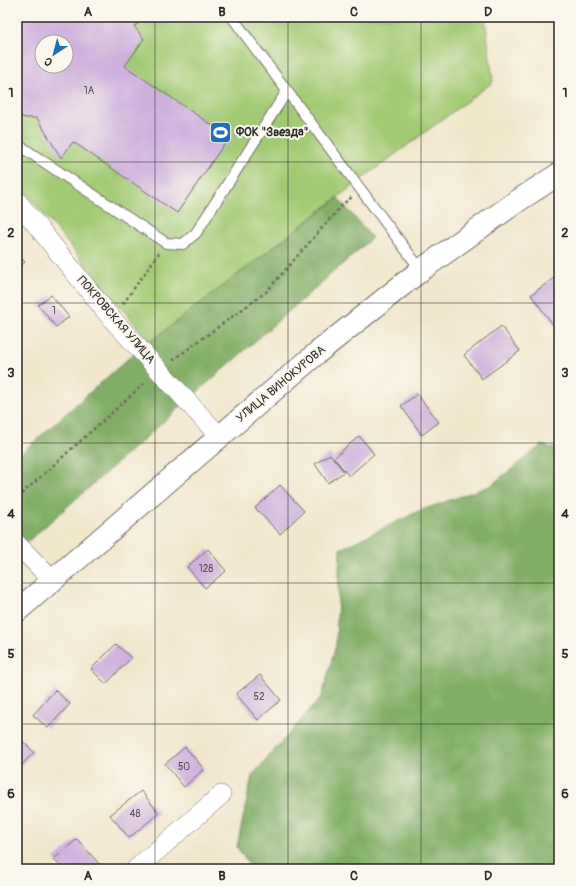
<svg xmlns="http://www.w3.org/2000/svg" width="576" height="886" font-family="Pangolin,sans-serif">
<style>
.green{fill:#a2ca75;stroke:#667a50;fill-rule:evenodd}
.forest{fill:#81ae66;stroke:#566c48}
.building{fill:#cfb0dd;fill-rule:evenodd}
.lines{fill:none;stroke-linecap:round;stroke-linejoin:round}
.service-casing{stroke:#706d64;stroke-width:12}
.minor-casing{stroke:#706d64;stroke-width:20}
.secondary-casing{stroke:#706d64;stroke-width:24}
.path{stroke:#706d64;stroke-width:2.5;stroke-dasharray:3 3;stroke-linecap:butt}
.service{stroke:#fff;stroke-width:10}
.minor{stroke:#fff;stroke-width:19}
.secondary{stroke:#fff;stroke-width:22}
.grid{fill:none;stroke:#2b2b2b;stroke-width:1;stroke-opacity:0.55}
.labels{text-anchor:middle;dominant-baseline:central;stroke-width:4;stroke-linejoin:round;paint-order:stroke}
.number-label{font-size:10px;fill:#544c58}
.poi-label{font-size:12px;font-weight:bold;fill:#2b2b2b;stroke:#fbf7ec;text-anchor:start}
.street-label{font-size:12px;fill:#2b2b2b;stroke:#fbf7ec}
.neatline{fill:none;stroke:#2b2b2b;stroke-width:1.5}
.grid-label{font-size:13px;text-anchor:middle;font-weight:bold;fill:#2b2b2b}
</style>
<rect width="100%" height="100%" fill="#fbf7ec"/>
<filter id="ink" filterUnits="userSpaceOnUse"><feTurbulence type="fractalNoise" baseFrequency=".025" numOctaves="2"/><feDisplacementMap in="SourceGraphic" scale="8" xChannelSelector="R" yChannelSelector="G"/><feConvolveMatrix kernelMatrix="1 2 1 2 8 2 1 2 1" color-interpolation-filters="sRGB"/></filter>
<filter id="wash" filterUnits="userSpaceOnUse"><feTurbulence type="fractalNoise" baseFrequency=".012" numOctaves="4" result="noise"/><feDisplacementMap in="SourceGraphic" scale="16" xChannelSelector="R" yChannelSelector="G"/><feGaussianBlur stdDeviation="0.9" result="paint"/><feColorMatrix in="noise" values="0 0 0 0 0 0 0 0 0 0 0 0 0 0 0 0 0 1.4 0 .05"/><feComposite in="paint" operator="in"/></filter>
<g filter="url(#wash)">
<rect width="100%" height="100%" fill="#f1e7cd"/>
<path class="green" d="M17 17H485L493 82 355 184 150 342 17 182ZM42 42H66V66H42Z"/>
<g class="forest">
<polygon points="338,198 372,238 17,551 17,457 130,357"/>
<polygon points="542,445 559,450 559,869 252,869 237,847 252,776 322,696 336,645 340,549 419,511 490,486"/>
</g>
<g id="blocks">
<g class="building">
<path d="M17 17H145L146 19 134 26 144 39 125 66 229 137 177 213 73 142 61 158 37 118H26L17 115ZM42 42H66V66H42Z"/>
<polygon points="17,254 25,262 17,269"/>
<polygon points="559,274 559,322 554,326 531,295"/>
<polygon points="51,295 69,317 56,327 38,305"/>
<polygon points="501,326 520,351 482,379 464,355"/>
<polygon points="417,394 439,422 422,435 401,406"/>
<polygon points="359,436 374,454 349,476 334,458"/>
<polygon points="330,454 344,472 328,483 315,464"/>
<polygon points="280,485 304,511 280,534 255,508"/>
<polygon points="208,549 226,571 205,588 187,567"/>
<polygon points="116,644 131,658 106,684 91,669"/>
<polygon points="260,675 281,700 258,720 236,694"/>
<polygon points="55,690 70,704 48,728 33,715"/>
<polygon points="17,736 34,752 17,770"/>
<polygon points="185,747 204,769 184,787 165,764"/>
<polygon points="141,791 159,813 129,838 110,815"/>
<polygon points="77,839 102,867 100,869 63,869 54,859"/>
</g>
</g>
</g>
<g filter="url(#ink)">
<use href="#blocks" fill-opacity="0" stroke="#706d64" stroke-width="1"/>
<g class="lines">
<defs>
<g id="service">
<polyline points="287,91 421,270"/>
<polyline points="17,144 166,243 183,244 196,233 287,91 232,17"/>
</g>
<g id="minor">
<polyline points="17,201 112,319 219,436"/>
<polyline points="17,544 52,580"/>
<polyline points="136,869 221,795"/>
</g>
<polyline id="secondary" points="17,611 317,353 421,270 516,202 559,174"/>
</defs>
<use href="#service" class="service-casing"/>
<use href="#minor" class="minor-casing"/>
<use href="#secondary" class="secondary-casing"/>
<g class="path">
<polyline points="123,304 159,253"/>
<polyline points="173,360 266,292 343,204 352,197"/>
<polyline points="17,498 146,382"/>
</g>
<use href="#service" class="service"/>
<use href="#minor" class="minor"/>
<use href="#secondary" class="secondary"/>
</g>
</g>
<path class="grid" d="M155 17V869M288 17V869M421 17V869M17 162H559M17 303H559M17 443H559M17 583H559M17 724H559"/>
<defs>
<symbol id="stadium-square" viewBox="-11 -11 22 22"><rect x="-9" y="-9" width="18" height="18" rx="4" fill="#1f6fb2" stroke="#fbf7ec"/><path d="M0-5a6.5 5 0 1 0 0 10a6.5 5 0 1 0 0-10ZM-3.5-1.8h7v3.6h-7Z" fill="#fff"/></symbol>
</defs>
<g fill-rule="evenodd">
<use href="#stadium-square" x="208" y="120" width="25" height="25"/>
</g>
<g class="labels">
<g class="number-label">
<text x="89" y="91">1А</text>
<text x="54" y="311">1</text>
<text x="206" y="569">128</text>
<text x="259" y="697">52</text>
<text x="184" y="767">50</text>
<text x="135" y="814">48</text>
</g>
<g class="poi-label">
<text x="236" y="132">ФОК "Звезда"</text>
</g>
<g class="street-label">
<text transform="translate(116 320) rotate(49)">ПОКРОВСКАЯ УЛИЦА</text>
<text transform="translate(281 384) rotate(-40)">УЛИЦА ВИНОКУРОВА</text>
</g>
</g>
<rect width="576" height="886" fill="none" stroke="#fbf7ec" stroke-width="44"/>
<g transform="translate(54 54) rotate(216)"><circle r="19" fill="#fbf7ec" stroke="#a8a59f"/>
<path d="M0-3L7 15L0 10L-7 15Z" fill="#1f6fb2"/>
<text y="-6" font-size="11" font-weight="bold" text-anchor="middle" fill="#2b2b2b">С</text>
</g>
<rect x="22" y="22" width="532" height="842" class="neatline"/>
<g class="grid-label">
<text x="88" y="16">A</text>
<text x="222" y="16">B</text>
<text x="354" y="16">C</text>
<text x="488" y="16">D</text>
<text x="11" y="97">1</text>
<text x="565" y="97">1</text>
<text x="11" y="237">2</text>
<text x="565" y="237">2</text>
<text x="11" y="377">3</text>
<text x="565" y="377">3</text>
<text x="11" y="518">4</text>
<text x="565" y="518">4</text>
<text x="11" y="658">5</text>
<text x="565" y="658">5</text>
<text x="11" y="798">6</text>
<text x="565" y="798">6</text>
<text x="88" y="880">A</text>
<text x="222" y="880">B</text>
<text x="354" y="880">C</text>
<text x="488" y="880">D</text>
</g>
</svg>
